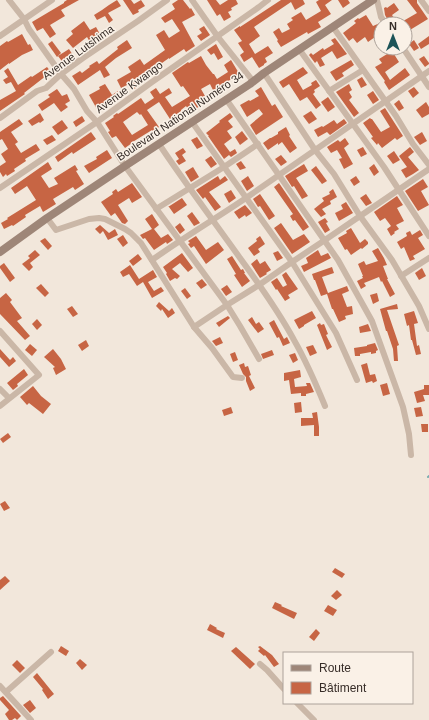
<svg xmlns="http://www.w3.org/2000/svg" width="429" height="720" font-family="Arial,sans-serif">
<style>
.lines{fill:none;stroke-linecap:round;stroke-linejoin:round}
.stream{stroke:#7aacaf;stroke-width:2}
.building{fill:#c76544;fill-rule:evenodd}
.street{stroke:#cab7a7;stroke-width:6}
.secondary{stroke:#9e8678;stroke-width:8}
.labels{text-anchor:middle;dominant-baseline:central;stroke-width:3;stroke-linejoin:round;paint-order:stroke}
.street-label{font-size:11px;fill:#362c27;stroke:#faf1e7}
</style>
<rect width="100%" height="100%" fill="#f2e7db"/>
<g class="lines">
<polyline class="stream" points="428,477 429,476"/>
</g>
<g class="building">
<polygon points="67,0 79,0 61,10 65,16 50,25 56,34 50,38 43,28 37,31 32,22 64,3 64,2"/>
<polygon points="117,0 121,6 108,13 113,20 109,23 105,16 97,20 94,15 102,10 109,5"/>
<polygon points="123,0 131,0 134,4 141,0 145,6 138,10 139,12 133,15"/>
<polygon points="178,0 183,0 190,9 191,8 195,15 182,22 195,46 186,52 184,49 169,59 169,58 148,73 149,75 137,83 139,86 134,89 131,83 121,88 117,80 131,72 128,67 140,59 144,65 165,50 156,35 164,30 169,38 180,31 172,19 165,23 161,18 175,9 172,4"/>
<polygon points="207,0 216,0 220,5 228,0 236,0 238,4 231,8 232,10 228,12 231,17 224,21 220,14 217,16"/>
<polygon points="281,0 303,0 305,4 295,10 291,2 254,27 260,36 249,44 255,54 268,46 273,53 265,58 267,62 264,64 264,65 259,68 252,57 244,62 240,55 244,52 238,43 242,41 234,30 240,26 240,27"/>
<polygon points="319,0 332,0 325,5 331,14 318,22 321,27 308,34 307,32 281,47 277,41 278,40 273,32 279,28 282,33 290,29 287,24 293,20 291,18 301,12 306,20 321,11 316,2"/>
<polygon points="338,0 348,0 350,3 343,8"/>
<polygon points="407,0 417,0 417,3 428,19 405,33 405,24 390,24 385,15 384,8 386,7 387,8 394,3 399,10 392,15 398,24 417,13"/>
<polygon points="366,15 373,26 380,23 381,25 381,48 375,37 368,42 365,37 357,43 353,38 349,41 343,33 356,23 354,21 358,18 359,19"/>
<polygon points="84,21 90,30 96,27 101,36 90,42 87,37 73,48 66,40 73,34 71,31"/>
<polygon points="204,26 210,35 201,41 197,36 202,33 199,29"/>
<polygon points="22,34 28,45 30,44 33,50 22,55 9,64 9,63 0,70 0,46 7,41 8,42"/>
<polygon points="429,36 429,44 421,49 418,44"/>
<polygon points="335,38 347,54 337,59 332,51 321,58 325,65 320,67 317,61 315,63 309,55 311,53 313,55 323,48 324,50 334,44 331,40"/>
<polygon points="127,40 132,48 116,58 105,67 110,75 104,78 100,70 78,85 72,76 80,71 82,73 90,67 89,66 97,61 99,64 118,49 117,47"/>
<polygon points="414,40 419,48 414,51 409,44"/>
<polygon points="52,41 61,53 57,57 48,44"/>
<polygon points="216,44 223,57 218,60 214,53 211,55 207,50"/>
<polygon points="69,49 74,57 64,64 58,56"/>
<polygon points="392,51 399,62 385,72 390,80 405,68 410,75 389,90 384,82 385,81 375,67 382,63 379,59"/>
<path d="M201 56 206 65 213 74H214L217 79 228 72 224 65 231 60 240 75 224 83 227 87 220 91 218 88 213 90 210 84 201 89 205 96 204 97 207 102 190 112 186 106 181 110V111L170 119 159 102 147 110 159 127 153 131 152 130 131 143H132L125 148 116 136 112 138 108 132 110 131 105 123 114 117 113 116 117 113 118 114 141 98 145 104 154 98 150 92 156 88 160 94 169 88 172 93 165 97 172 107 190 96 183 86 181 87 172 73 188 62 189 63ZM137 112 140 115 141 114 148 125 132 135 123 122Z"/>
<polygon points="424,56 429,63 429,64 425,67 419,59"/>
<polygon points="351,60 354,65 342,73 344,76 336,81 330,72"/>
<polygon points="47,67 51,72 24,93 25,94 0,111 0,100 16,91 11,82 6,84 3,80 8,77 4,71 8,68 18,85 31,76 32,77"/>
<polygon points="303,67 308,73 297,80 303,90 312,85 311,83 316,80 320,86 314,90 315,92 313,94 321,105 316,109 307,97 300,101 289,84 283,88 279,82"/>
<polygon points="362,77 367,85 361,88 357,80"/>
<polygon points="105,84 112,95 118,91 122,97 98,111 89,95 100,89 99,87"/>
<polygon points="349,84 352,90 349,92 352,97 349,100 359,113 354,117 336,92"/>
<polygon points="261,87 272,106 275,104 283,117 256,135 250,125 263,114 259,109 247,117 240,105 249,100 250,101 259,96 255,91"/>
<polygon points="414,87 419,93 413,98 408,91"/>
<polygon points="57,89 62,96 67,94 70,101 65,104 68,107 61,112 54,103 42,111 38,105 50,97 48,95"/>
<polygon points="373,91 379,100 373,104 367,95"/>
<polygon points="328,97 335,107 328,112 321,102"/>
<polygon points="399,100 404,108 399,111 394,104"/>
<polygon points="426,102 429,107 429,114 422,118 416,110"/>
<polygon points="385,108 403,136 397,140 395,138 382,148 378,143 377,145 371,138 373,137 363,123 370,118 371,119 372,119 381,132 390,127 380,111"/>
<polygon points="311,111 317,119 309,124 303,116"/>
<polygon points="40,113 44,120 40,123 39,122 32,126 28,121"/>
<polygon points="230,113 233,117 228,121 233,127 227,131 232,138 224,144 230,152 235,149 237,153 231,157 229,155 224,159 208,136 209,136 206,133 220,122 219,121"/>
<polygon points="82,116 85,121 76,127 73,122"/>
<polygon points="19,119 23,124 11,132 18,142 15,144 21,153 36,144 40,150 25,159 26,161 14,169 15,171 7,176 6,174 3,177 0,172 0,166 6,162 1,154 8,149 2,139 0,140 0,132"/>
<polygon points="344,119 347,123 330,135 327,132 318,137 314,130 322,126 323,127 334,120 337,124"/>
<polygon points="62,120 68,128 58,135 52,127"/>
<polygon points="286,127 290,135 289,136 297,148 290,153 282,142 278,145 278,143 268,150 263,143 270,138 271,138 278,134 278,132"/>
<polygon points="242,131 248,139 240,145 235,137"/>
<polygon points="91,132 96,139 73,154 72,152 58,162 55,157"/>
<polygon points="422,132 427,141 420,145 414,137"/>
<polygon points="52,135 56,140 47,145 43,140"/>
<polygon points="197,137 203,146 197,149 191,140"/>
<polygon points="345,138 349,144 344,148 353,164 344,169 339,159 342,158 337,150 331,153 327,147 338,140 340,142"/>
<polygon points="363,147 367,154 361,157 357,150"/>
<polygon points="410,147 414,152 408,157 419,170 413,174 406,178 401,170 407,167 399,156"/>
<polygon points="183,148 186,152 182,155 186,161 179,165 176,161 179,159 175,153"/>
<polygon points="107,150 112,158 89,173 84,166 97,159 96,157"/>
<polygon points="394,151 400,160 393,164 387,156"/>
<polygon points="281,155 287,162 281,166 275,159"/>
<polygon points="211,156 217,164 211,168 205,160"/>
<polygon points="241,161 246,168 240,170 236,164"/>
<polygon points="48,162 52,169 41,176 49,188 58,184 54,178 75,165 78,170 76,171 84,184 75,190 73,187 53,199 56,204 43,212 40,206 25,215 26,217 13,226 12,225 4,229 1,223 8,219 7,218 36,200 27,186 15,194 11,188"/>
<polygon points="304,164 308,171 296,178 308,196 302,199 294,186 292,187 285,176"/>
<polygon points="374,164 379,172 374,176 369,168"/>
<polygon points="316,166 327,181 322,184 311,170"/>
<polygon points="193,167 199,177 191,182 185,172"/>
<polygon points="218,176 220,180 225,176 228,180 209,192 221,207 215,211 205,197 203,199 196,190"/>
<polygon points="248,176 254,186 247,191 241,181"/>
<polygon points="356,176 360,182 354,186 350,180"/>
<polygon points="423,179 428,187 421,191 429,205 418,211 405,191"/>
<polygon points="132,183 142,197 132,203 129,198 118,205 128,221 125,224 122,223 115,213 111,216 101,202 113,194 112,192 116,189 118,192"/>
<polygon points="279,183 309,227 303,231 295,220 293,221 290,216 293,214 274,187"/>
<polygon points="333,189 337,197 330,201 331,204 322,209 326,214 321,217 314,209 324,201 322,198 330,194 329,192"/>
<polygon points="231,190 236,198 229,203 224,194"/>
<polygon points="260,194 275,216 269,220 260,206 258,207 253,199"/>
<polygon points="366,194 372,203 366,206 360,198"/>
<polygon points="397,196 403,205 397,208 404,221 396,225 399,229 394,232 395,233 391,236 387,229 391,226 385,218 380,221 374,212"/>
<polygon points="182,198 187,205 174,214 169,207 168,207"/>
<polygon points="346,202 353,213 339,221 335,213 343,209 341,205"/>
<polygon points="245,205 252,213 246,217 245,215 239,219 234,212"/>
<polygon points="192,212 200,223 194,226 187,216"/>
<polygon points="152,214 159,225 154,229 161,238 168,234 173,240 167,244 166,242 154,250 145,238 143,239 140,235 152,229 145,219"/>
<polygon points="325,218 328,222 326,223 330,230 325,233 318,222"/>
<polygon points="180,223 185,230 180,234 175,227"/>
<polygon points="281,223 293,240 304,234 310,242 292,254 274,228"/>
<polygon points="100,225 109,233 115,229 118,235 108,240 103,231 100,234 95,229"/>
<polygon points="351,228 360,243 365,239 368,242 368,244 362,249 361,248 351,255 347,249 345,250 338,238 347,233 346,231"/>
<polygon points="420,230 423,235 418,238 425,249 413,256 415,259 410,261 404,247 401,249 397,242 407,236 406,233 410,231 412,235"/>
<polygon points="123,235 128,243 123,247 117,239"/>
<polygon points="196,236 206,250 218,242 224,250 206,264 194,246 191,248 188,244 190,243 188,241"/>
<polygon points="260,236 265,244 258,249 260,252 254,256 248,248 257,241 256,239"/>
<polygon points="45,238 52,246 48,250 40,241"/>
<polygon points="378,248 384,258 387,265 383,266 388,279 387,279 395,294 390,297 382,281 381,282 379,277 364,283 366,286 361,289 357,281 363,278 362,276 363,276 358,264 364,261 366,265 378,261 372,251"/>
<polygon points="35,250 40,255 30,263 33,267 29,271 22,264 30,258 28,256"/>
<polygon points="318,250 321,256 328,253 331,258 304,272 301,266 308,263 306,258"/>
<polygon points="278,251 283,258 277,261 273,253"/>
<polygon points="182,253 193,268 188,272 180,263 172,269 180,276 177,279 175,278 170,281 166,274 167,273 163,267"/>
<polygon points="138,254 142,259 133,266 129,261"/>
<polygon points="232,256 241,270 243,269 245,273 244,273 250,281 242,287 234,275 236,274 227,259"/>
<polygon points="257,259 260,264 265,261 271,270 266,273 267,274 260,278 251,264"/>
<polygon points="4,263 15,278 10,282 0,268 0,266"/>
<polygon points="130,265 139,279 153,270 157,277 148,282 154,291 161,287 164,291 152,298 143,282 137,286 129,274 123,277 120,272"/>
<polygon points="332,267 334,273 322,277 328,293 347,286 349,291 342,294 347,307 352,306 353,314 345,316 346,319 339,322 333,309 332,309 327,294 321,296 315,280 314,280 312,274"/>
<polygon points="422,268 426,276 419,280 415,273"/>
<polygon points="286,272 298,289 288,295 290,298 285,301 277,289 276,290 271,282 277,278 283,287 287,285 282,275"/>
<polygon points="202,279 207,285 201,289 196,283"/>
<polygon points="41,284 49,293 45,297 36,288"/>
<polygon points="227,285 232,292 226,296 221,289"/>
<polygon points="185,288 191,296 187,299 181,291"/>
<polygon points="6,293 12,300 10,302 22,318 17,321 30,336 25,340 0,314 0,298"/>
<polygon points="377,293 379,301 373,304 370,295"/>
<polygon points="159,302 169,311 172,308 175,313 168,318 162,309 161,311 156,306"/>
<polygon points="397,304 398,309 387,310 399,345 397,346 398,361 394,361 393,349 387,331 386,331 380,309"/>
<polygon points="72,306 78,314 73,317 67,309"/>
<polygon points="312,311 316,318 304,325 304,326 299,329 294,320"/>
<polygon points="414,311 418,323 414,324 417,346 419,345 421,354 416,355 412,340 411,340 409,325 407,326 404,314"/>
<polygon points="228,316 230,318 219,327 216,323"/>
<polygon points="252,317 256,324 259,322 264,329 258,333 248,320"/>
<polygon points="37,319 42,325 37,330 32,324"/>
<polygon points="274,320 284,339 287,337 290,343 283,346 279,337 277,338 269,323"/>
<polygon points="320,323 321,325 324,324 328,334 326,335 332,347 327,350 317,325"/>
<polygon points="368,324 371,331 360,333 359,327"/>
<polygon points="220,337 223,343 216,346 212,341"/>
<polygon points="86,340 89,346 82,351 78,345"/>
<polygon points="375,343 378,350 376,351 376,353 371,354 371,352 360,354 360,356 355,356 354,348 367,346 367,345"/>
<polygon points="30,344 37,350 32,356 25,350"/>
<polygon points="313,345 317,353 310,356 306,347"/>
<polygon points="0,349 10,360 13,357 16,361 9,367 0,357"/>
<polygon points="53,349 61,359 66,369 56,375 53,368 55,367 44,357"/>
<polygon points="272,350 274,355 263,359 261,354"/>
<polygon points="235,352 238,360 233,362 230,354"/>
<polygon points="295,353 298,360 293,363 289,355"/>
<polygon points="244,363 245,367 248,366 251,375 249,376 255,388 250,391 246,381 246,377 243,374 239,365"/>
<polygon points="367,363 370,375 375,374 377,381 373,383 372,381 366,383 361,365"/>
<polygon points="24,369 28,375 17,384 18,386 13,390 7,383"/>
<polygon points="300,370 301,377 294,379 295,387 307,386 306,383 310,383 314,392 306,394 306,396 301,396 301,393 291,394 289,380 284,381 284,373"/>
<polygon points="387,383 390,394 383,396 380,385"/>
<polygon points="424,385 429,385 429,395 423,395 425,401 417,403 414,392 424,389"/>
<polygon points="33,386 41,396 51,404 43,414 29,403 27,405 20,397"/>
<polygon points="301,402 302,412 295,413 294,403"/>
<polygon points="231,407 233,413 224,416 222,410"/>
<polygon points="421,407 423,416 416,417 414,408"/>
<polygon points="317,412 319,427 319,436 314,436 314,425 301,426 301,418 313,418 312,413"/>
<polygon points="421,424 428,424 428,432 422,432"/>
<polygon points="8,433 11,437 3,443 0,439"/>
<polygon points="5,501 10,508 4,511 0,504"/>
<polygon points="335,568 345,574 342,578 332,572"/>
<polygon points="5,576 10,581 0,590 0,580"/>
<polygon points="337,590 342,595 336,600 331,596"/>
<polygon points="275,602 282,605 281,606 297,613 294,619 272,608"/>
<polygon points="328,605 337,610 333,616 324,611"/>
<polygon points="210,624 217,628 216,629 225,633 223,638 207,630"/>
<polygon points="316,629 320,633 314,641 309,637"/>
<polygon points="61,646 69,651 66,656 58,651"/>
<polygon points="260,646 272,655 279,664 274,667 265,655 264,656 258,651 260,649 258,647"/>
<polygon points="236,647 255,664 250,669 231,651"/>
<polygon points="80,659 87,665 82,670 76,663"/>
<polygon points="17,660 25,668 20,673 12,665"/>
<polygon points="37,673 54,694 48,699 42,690 43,689 33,677"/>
<polygon points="3,696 21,716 17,720 15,718 12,720 9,720 5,714 9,710 0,700 0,698"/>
<polygon points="30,700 36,708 30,713 23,705"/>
</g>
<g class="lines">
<g class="street">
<polyline points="9,0 24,19 29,29 61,74 74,89 87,111 97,122 125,166 227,305 240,326 259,359"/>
<polyline points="192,0 218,37 253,81"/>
<polyline points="377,0 381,17 386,24"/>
<polyline points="421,0 429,11"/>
<polyline points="333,27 396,116 413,144 429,165"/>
<polyline points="0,36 52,0"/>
<polyline points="403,48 429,87"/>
<polyline points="299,49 384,167 429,236"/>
<polyline points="264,73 315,150 334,174 360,216 392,260 419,306 429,329"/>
<polyline points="329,91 363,70"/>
<polyline points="226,99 338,260 372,321 403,407 409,434 411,455"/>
<polyline points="0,118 37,91 46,88 61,74 83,58 138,21 167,0"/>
<polyline points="192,122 292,262 336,333 357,380"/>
<path d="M159 144C185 183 213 220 240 258 259 284 279 312 294 340 306 361 316 384 325 406"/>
<polyline points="0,188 97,122 152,82 259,7 268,0"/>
<polyline points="156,209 224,167 258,144"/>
<polyline points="47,218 56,230 89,219 99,218 105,219 125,229 131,233 141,243 194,327 212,348 233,377 242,378"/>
<path d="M152 260C183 238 215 219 246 198 307 156 368 114 429 71"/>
<polyline points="401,276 429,258"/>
<polyline points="194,327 227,305 259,285 292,262 325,240 429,169"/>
<polyline points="0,331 39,375 0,406"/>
<polyline points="0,389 9,398"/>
<polyline points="260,664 267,670 284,689"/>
<polyline points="0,686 31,720"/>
<polyline points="6,692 51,652"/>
<polyline points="297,703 314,720"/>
</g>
<polyline class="secondary" points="0,252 47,218 125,166 250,84 264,73 373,0"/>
</g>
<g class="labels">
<g class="street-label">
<text transform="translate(78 52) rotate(-36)">Avenue Lutshima</text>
<text transform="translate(129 87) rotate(-36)">Avenue Kwango</text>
<text transform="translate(180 116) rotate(-34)">Boulevard National Numéro 34</text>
</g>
</g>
<rect x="283" y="652" width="130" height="52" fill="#faf1e7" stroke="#aca29a"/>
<rect x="291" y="665" width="20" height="6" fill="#9e8678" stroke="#aca29a"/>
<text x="319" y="672" font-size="12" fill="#362c27">Route</text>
<rect x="291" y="682" width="20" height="12" fill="#c76544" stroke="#aca29a"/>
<text x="319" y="692" font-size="12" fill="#362c27">Bâtiment</text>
<g transform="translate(393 36)"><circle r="19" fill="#faf1e7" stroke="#aca29a"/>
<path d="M0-3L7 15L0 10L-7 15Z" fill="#1d5458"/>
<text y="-6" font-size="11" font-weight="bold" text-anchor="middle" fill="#362c27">N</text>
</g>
</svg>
